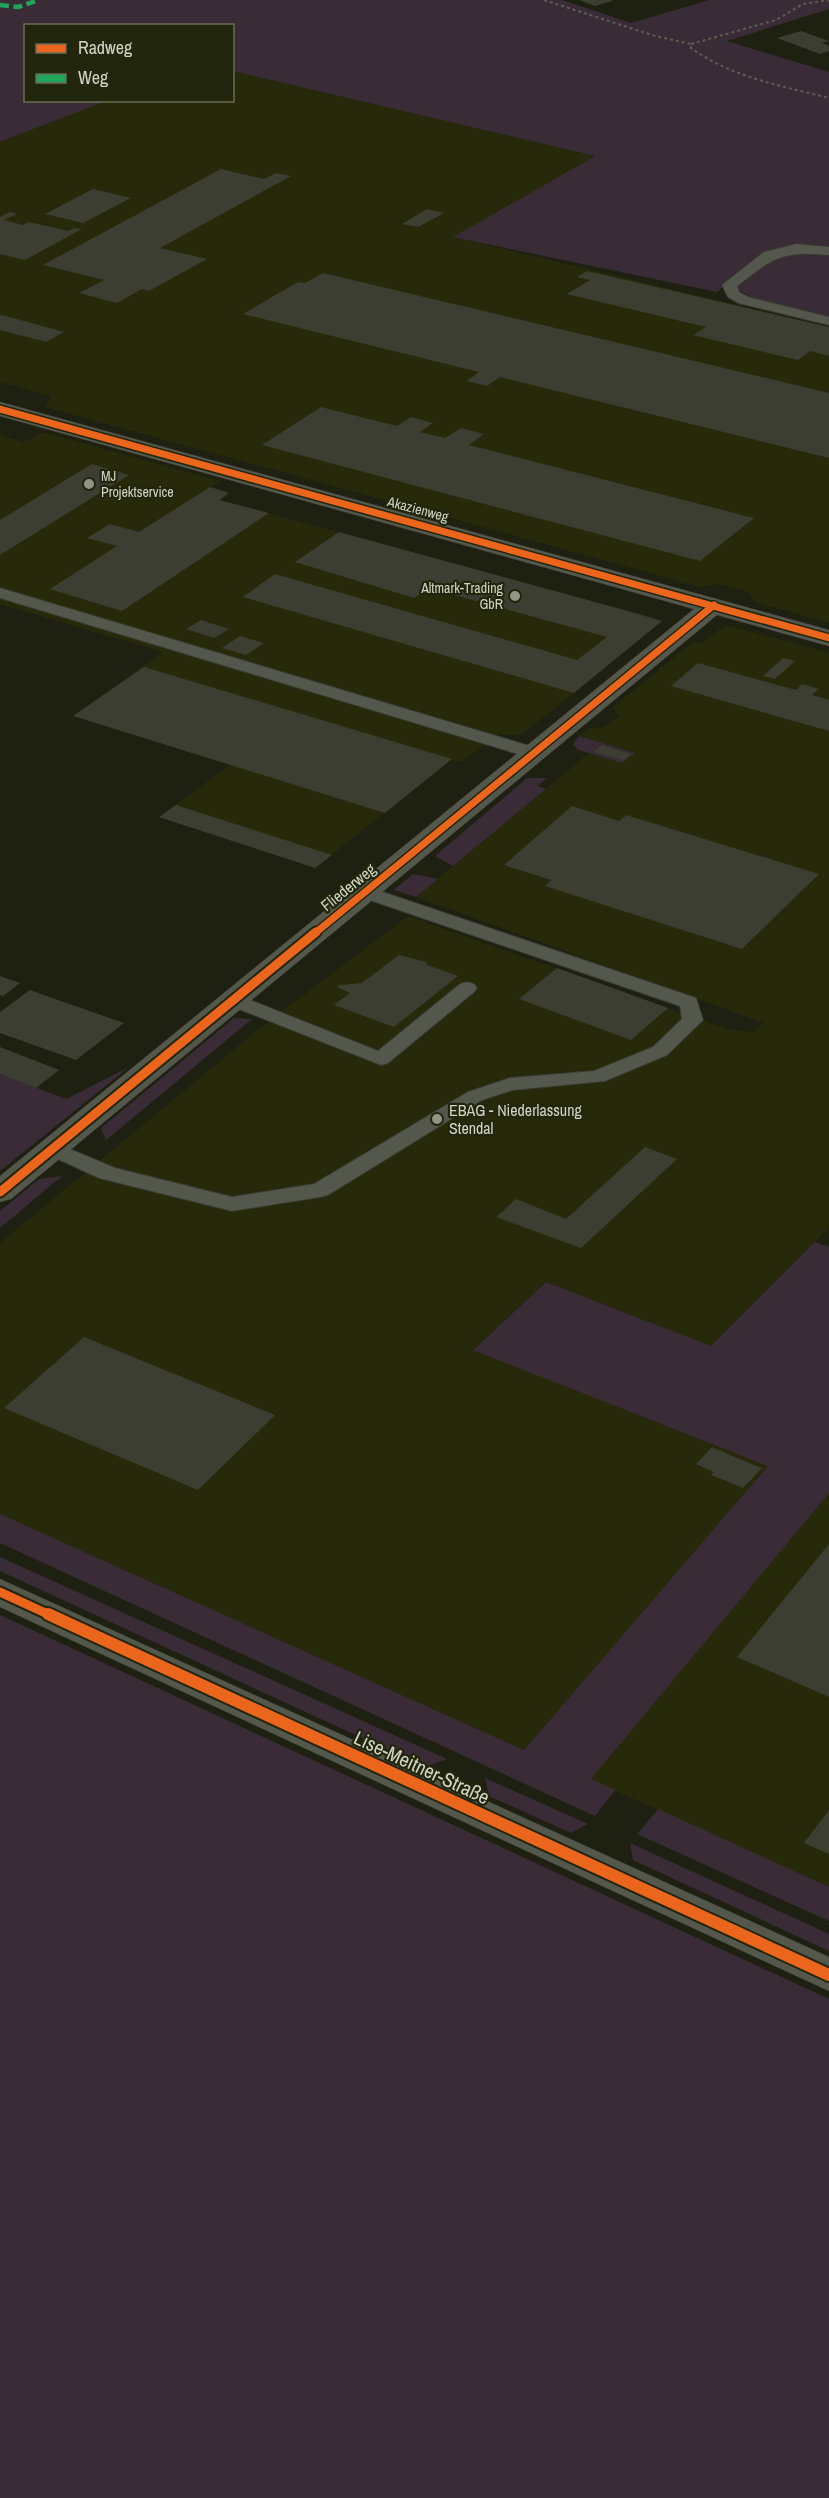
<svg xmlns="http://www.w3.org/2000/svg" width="829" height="2498" font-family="'Archivo Narrow',sans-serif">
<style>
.built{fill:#262a0a}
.green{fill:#3a2c36}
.building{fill:#3c3e31}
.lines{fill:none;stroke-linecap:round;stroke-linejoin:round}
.lane-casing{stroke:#383a30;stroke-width:2}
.street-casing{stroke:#383a30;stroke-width:1}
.path{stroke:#5c5e53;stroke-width:2;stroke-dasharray:3 3;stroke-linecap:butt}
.lane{fill:#54574b;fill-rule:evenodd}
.street{fill:#54574b;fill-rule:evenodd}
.quiet{stroke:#20a55d;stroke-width:4.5;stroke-dasharray:9 4.5;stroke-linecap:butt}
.cycleway-far2-casing{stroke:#22260c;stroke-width:10}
.cycleway-far1-casing{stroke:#22260c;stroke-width:13}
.cycleway-casing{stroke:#22260c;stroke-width:16}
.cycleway-far2{stroke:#eb651d;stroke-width:7}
.cycleway-far1{stroke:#eb651d;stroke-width:9}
.cycleway{stroke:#eb651d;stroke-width:12}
.poi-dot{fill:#929586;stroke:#22260c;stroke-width:2}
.labels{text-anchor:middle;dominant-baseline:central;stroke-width:4.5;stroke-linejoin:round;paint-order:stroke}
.far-poi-label{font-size:14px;fill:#d1d4c5;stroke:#22260c;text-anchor:start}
.far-street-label{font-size:14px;fill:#d1d4c5;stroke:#22260c}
.street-label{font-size:16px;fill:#d1d4c5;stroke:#22260c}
.poi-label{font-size:16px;fill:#d1d4c5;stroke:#22260c;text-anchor:start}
.near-street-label{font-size:20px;fill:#d1d4c5;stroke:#22260c}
</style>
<rect width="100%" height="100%" fill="#1e2012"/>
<g class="built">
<polygon points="233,71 595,156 454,237 829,327 829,623 755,602 748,592 719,584 701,587 45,407 51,396 0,382 0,142 106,101 232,100"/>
<polygon points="43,432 220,481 211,487 229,493 220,500 635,613 574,693 521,735 498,734 461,762 451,760 315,868 159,817 230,765 73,716 163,652 0,604 0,435 24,442"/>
<polygon points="726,625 829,653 829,1228 711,1346 546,1282 473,1349 768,1466 524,1750 0,1514 0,1243 260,1028 408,916 727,1029 753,1032 764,1023 416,897 589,753 622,763 634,753 579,736 589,728 604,727 619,716 612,708 694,641 700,643"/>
<polygon points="829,1493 829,1887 590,1779"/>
</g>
<g class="green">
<polygon points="0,0 562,0 631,23 709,0 829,0 829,9 727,41 829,72 829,248 770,251 751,261 717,292 453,237 595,156 233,71 232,26 26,26 26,100 106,101 0,142"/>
<polygon points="787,253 829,253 829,317 753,299 739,290 737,284 767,260"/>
<polygon points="579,736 635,753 622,763 578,750 573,744"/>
<polygon points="527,778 547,778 537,786 546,789 453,866 435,856"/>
<polygon points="413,874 438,879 416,897 394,890"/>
<polygon points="234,1018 252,1019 106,1140 101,1128"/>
<polygon points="129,1067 0,1171 0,1074 66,1099"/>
<polygon points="62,1176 0,1228 0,1211 39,1179"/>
<polygon points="815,1242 829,1247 829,1493 591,1779 615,1790 595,1816 0,1543 0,1514 524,1750 768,1466 473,1350 546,1282 711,1346"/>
<polygon points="0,1557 447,1759 425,1767 0,1571"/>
<polygon points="0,1615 829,1999 829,2498 0,2498"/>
<polygon points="485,1778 588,1824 571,1833 489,1796"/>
<polygon points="658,1809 829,1887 829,1921 637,1834"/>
<polygon points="630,1843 829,1934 829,1951 633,1860"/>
</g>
<g class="building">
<polygon points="579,0 612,0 612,1 595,6"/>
<polygon points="801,31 829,41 822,43 829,46 829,51 820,54 777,38"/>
<polygon points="221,169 264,179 276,173 291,176 160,248 207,259 149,291 142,289 117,303 79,293 104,280 43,265"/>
<polygon points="93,189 131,198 83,223 45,214"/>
<polygon points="427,209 444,213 418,227 402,224"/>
<polygon points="10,212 17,214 4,220 23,225 29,222 68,231 74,228 82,229 25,260 0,254 0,217"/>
<polygon points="587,271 829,327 829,356 810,351 798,360 693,335 706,327 567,294 590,280 577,277"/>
<polygon points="323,273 829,393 829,458 500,377 487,386 467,381 479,372 243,314 298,282 305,283"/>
<polygon points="0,315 6,316 64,332 46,342 0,330"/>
<polygon points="321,407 397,426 411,417 433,423 420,432 445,438 461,428 484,434 469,445 754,518 700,561 262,445"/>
<polygon points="92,464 129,475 0,555 0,520"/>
<polygon points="210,487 229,493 219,500 269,513 122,611 50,589 117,546 87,538 110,524 139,532"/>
<polygon points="339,532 635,613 662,621 574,693 243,597 275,574 577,660 607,637 429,588 414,598 295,562"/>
<polygon points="201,620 229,629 214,638 186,629"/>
<polygon points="240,636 264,643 246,655 222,648"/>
<polygon points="783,658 795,661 775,679 763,676"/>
<polygon points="698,663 796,690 802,684 819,689 812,695 829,700 829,731 671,686"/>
<polygon points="144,667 452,759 385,813 73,716"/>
<polygon points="602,745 631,754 624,760 594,752"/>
<polygon points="176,805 332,855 315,868 159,817"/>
<polygon points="572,806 619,821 626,815 819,874 742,949 545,886 551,880 504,865"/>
<polygon points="399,955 426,962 427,965 458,976 394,1027 334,1005 350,993 337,987 340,985 362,983"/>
<polygon points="557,968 668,1008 631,1040 519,999"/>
<polygon points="0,976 20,983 3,996 0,995"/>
<polygon points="30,990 58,1000 124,1023 76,1060 0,1033 0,1012"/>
<polygon points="0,1047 59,1070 36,1088 0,1074"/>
<polygon points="645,1147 677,1159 581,1248 496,1217 516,1199 566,1219"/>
<polygon points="84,1337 275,1415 198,1490 4,1408"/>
<polygon points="712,1447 730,1455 762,1468 743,1488 711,1475 714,1472 696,1464"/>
<polygon points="829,1544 829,1697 737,1657"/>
<polygon points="829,1810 829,1854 804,1843"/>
</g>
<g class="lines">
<defs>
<g id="lane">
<path d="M796 244 829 247V255C780 251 775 257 737 286L739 292 748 297 829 317V325L738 303 728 297 722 285 764 252Z"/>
<polygon points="0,588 540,749 543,753 534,758 528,757 0,598"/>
<polygon points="365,886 696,998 703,1020 667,1055 605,1081 513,1090 482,1100 328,1195 320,1197 232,1211 99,1178 45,1153 42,1148 45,1143 53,1142 115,1168 232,1197 314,1184 468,1092 510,1078 594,1071 653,1047 682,1019 680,1006 358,896 355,892"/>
<polygon points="467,982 474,984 477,988 474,992 388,1063 381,1065 226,1004 223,1000 226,996 240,996 378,1051 460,984"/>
</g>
<g id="street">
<polygon points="0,402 829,630 829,646 717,615 11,1199 0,1202 0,1176 694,609 0,416"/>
<polygon points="0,1579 829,1957 829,1991 0,1607"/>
</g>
</defs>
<use href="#lane" class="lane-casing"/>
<use href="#street" class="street-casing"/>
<g class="path">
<path d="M544 0 655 36 691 44V48C731 77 782 86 829 98"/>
<polyline points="691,44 776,20 803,4 829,0"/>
</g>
<use href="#lane" class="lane"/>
<use href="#street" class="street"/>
<polyline class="quiet" points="0,5 18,7 39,0"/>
<defs>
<g id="cycleway-far2">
<polyline points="0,409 829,638"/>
<polyline points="314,934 714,605"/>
</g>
<g id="cycleway-far1">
<polyline points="0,1192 316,932"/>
<polyline points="0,1592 52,1616"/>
</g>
<polyline id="cycleway" points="48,1614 829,1975"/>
</defs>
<use href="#cycleway-far2" class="cycleway-far2-casing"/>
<use href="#cycleway-far1" class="cycleway-far1-casing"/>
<use href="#cycleway" class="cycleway-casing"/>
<use href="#cycleway-far2" class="cycleway-far2"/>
<use href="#cycleway-far1" class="cycleway-far1"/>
<use href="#cycleway" class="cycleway"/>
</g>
<g class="poi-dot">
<circle cx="89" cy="484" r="6"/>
<circle cx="515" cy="596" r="6"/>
<circle cx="437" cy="1119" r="6"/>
</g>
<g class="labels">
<g class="far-poi-label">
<text x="101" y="476">MJ<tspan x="101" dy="16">Projektservice</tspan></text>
<text x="503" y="588" text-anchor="end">Altmark-Trading<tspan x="503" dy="16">GbR</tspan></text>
</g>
<g class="far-street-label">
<text transform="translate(418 509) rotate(15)">Akazienweg</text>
</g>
<g class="street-label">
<text transform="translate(348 887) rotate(-39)">Fliederweg</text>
</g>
<g class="poi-label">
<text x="449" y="1110">EBAG - Niederlassung<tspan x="449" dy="18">Stendal</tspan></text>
</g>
<g class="near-street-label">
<text transform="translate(422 1767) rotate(25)">Lise-Meitner-Straße</text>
</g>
</g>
<rect x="24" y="24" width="210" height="78" fill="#22260c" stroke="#686c56" stroke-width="1.5"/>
<rect x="36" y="44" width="30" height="9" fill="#eb651d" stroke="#686c56" stroke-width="1.5"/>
<text x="78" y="54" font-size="18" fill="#d1d4c5">Radweg</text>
<rect x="36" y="74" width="30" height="9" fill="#20a55d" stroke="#686c56" stroke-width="1.5"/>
<text x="78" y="84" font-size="18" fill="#d1d4c5">Weg</text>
</svg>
